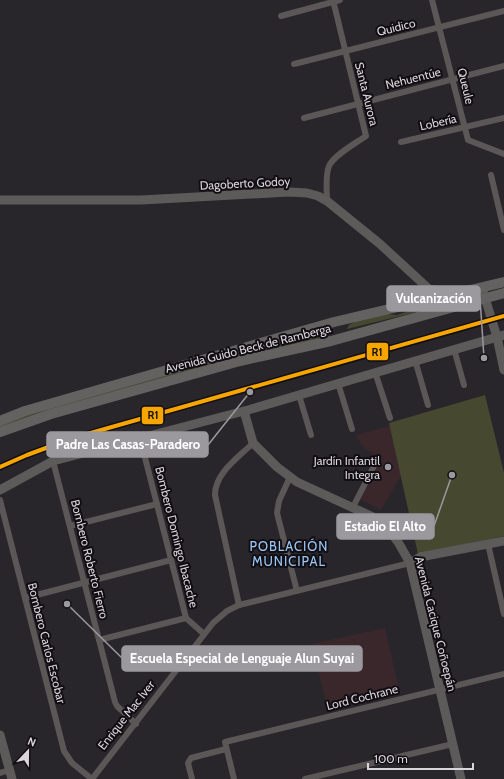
<svg xmlns="http://www.w3.org/2000/svg" width="504" height="779" font-family="Cabin,sans-serif">
<style>
.education{fill:#39272c}
.green{fill:#46492f}
.lines{fill:none;stroke-linecap:round;stroke-linejoin:round}
.street{stroke:#5b5757;stroke-width:6}
.secondary{stroke:#5d5a5a;stroke-width:9}
.primary{stroke:#646261;stroke-width:10}
.rail-1-casing{stroke:#110e13;stroke-width:7}
.rail-1{stroke:#f7a600;stroke-width:4}
.poi-dot{fill:#9b989e;stroke:#110e13;stroke-width:1.5}
.labels{text-anchor:middle;dominant-baseline:central;stroke-width:4;stroke-linejoin:round;paint-order:stroke}
.street-label{font-size:12px;fill:#d9d5dc;stroke:#110e13}
.poi-label{font-size:12px;fill:#d9d5dc;stroke:#110e13;text-anchor:end}
.neighbourhood-label{font-size:13px;letter-spacing:1px;fill:#9bc7f5;stroke:#110e13}
.leader{fill:none;stroke:#9b989e;stroke-width:1.5}
.callout-dot{fill:#9b989e;stroke:#110e13;stroke-width:1.5}
.callout{fill:#9b989e;stroke:#9b989e;stroke-width:1.5}
.callout-label{font-size:13px;text-anchor:middle;font-weight:bold;fill:#fff}
.line-badge{stroke:#110e13;stroke-width:1.5}
.pale-badge-label{font-size:11px;text-anchor:middle;font-weight:bold;fill:#111}
</style>
<rect width="100%" height="100%" fill="#29262b"/>
<g class="education">
<polygon points="390,426 401,476 381,510 360,499 381,459 362,446 356,435"/>
<polygon points="385,628 399,690 327,707 312,644"/>
</g>
<g class="green">
<polygon points="430,304 431,308 425,310 347,329 349,325 358,320 385,314 397,315"/>
<path d="M326 332 327 335C309 343 295 345 275 348 263 349 250 353 238 356L0 428V424L21 416 289 340 312 334Z"/>
<polygon points="485,395 504,473 504,536 418,554 389,423"/>
</g>
<g class="lines">
<g class="street">
<polyline points="432,0 468,140 504,154"/>
<polyline points="281,16 340,0"/>
<polyline points="294,64 504,11"/>
<polyline points="304,118 504,66"/>
<polyline points="401,142 504,118"/>
<polyline points="491,175 504,230"/>
<path d="M327 201C327 190 325 176 329 166 334 155 356 143 366 136L333 0"/>
<polyline points="454,349 464,385"/>
<polyline points="415,360 428,405"/>
<polyline points="375,372 390,418"/>
<polyline points="338,383 352,429"/>
<polyline points="299,395 311,435"/>
<polyline points="140,438 186,618 204,634"/>
<polyline points="53,461 115,702 117,706 136,724"/>
<polyline points="290,477 279,501 277,513 297,591"/>
<polyline points="0,500 64,751 72,763 92,779"/>
<polyline points="353,507 375,464"/>
<polyline points="70,526 157,504"/>
<polyline points="488,544 504,614"/>
<polyline points="25,598 171,560"/>
<path d="M239 605 215 495C215 473 238 458 253 443"/>
<polyline points="99,640 186,618"/>
<polyline points="0,773 10,770"/>
<polyline points="92,779 213,623 227,611 239,605 410,563"/>
<polyline points="192,779 188,763 191,758 226,749"/>
<polyline points="234,779 225,742 504,674"/>
<polyline points="305,779 453,744"/>
</g>
<g class="secondary">
<polyline points="0,200 141,200 289,192 307,193 318,196 327,201 380,244 430,290 432,300 435,306 444,309"/>
<polyline points="482,288 497,337 504,370"/>
<polyline points="244,411 253,443 277,467 297,482 373,517 379,521 389,530 398,542 410,563 461,779"/>
<polyline points="0,490 53,461 248,410 504,335"/>
<polyline points="410,563 420,557 504,541"/>
<polyline points="0,735 12,779"/>
</g>
<g class="primary">
<polyline points="418,302 424,299 430,290 449,294"/>
<polyline points="0,421 25,411 334,322 504,282"/>
<polyline points="0,432 51,414 240,361 331,341 504,293"/>
</g>
<defs>
<polyline id="rail-1" points="0,467 27,455 73,438 504,316"/>
</defs>
<use href="#rail-1" class="rail-1-casing"/>
<use href="#rail-1" class="rail-1"/>
</g>
<circle class="poi-dot" cx="388" cy="467" r="4"/>
<g class="labels">
<g class="street-label">
<text transform="translate(396 27) rotate(-14)">Quidico</text>
<text transform="translate(413 78) rotate(-14)">Nehuentúe</text>
<text transform="translate(466 86) rotate(76)">Queule</text>
<text transform="translate(367 94) rotate(76)">Santa Aurora</text>
<text transform="translate(438 122) rotate(-13)">Lobería</text>
<text transform="translate(245 183) rotate(-3)">Dagoberto Godoy</text>
<text transform="translate(248 348) rotate(-14)">Avenida Guido Beck de Ramberga</text>
<text transform="translate(177 537) rotate(76)">Bombero Domingo Ibacache</text>
<text transform="translate(90 559) rotate(76)">Bombero Roberto Fierro</text>
<text transform="translate(436 624) rotate(76)">Avenida Cacique Coñoepán</text>
<text transform="translate(47 643) rotate(76)">Bombero Carlos Escobar</text>
<text transform="translate(362 697) rotate(-14)">Lord Cochrane</text>
<text transform="translate(126 715) rotate(-52)">Enrique Mac Iver</text>
</g>
<g class="poi-label">
<text x="380" y="460">Jardín Infantil<tspan x="380" dy="14">Integra</tspan></text>
</g>
<g class="neighbourhood-label">
<text x="289" y="546">POBLACIÓN<tspan x="289" dy="15">MUNICIPAL</tspan></text>
</g>
</g>
<path class="leader" d="M484 358L480 298M250 392L208 445M452 475L434 526M67 604L122 658"/>
<g class="callout-dot">
<circle cx="484" cy="358" r="4"/>
<circle cx="250" cy="392" r="4"/>
<circle cx="452" cy="475" r="4"/>
<circle cx="67" cy="604" r="4"/>
</g>
<g class="callout">
<rect x="387" y="286" width="93" height="25" rx="4"/>
<rect x="47" y="432" width="161" height="25" rx="4"/>
<rect x="337" y="514" width="97" height="25" rx="4"/>
<rect x="122" y="646" width="240" height="25" rx="4"/>
</g>
<g class="callout-label">
<text x="434" y="303">Vulcanización</text>
<text x="128" y="449">Padre Las Casas-Paradero</text>
<text x="385" y="531">Estadio El Alto</text>
<text x="242" y="663">Escuela Especial de Lenguaje Alun Suyai</text>
</g>
<g class="line-badge">
<rect x="366" y="342" width="23" height="19" rx="4" fill="#f7a600"/>
<rect x="141" y="406" width="23" height="19" rx="4" fill="#f7a600"/>
</g>
<g class="pale-badge-label">
<text x="377" y="356">R1</text>
<text x="153" y="419">R1</text>
</g>
<g transform="translate(28 751) rotate(22)" stroke="#110e13" stroke-width="3" paint-order="stroke">
<path d="M0-3L7 15L0 10L-7 15Z" fill="#d9d5dc"/>
<text y="-6" font-size="11" font-weight="bold" text-anchor="middle" fill="#d9d5dc">N</text>
</g>
<path d="M368 763v6h105v-6" fill="none" stroke="#d9d5dc" stroke-width="2"/>
<text x="374" y="763" font-size="12" fill="#d9d5dc" stroke="#110e13" stroke-width="3" paint-order="stroke">100 m</text>
</svg>
